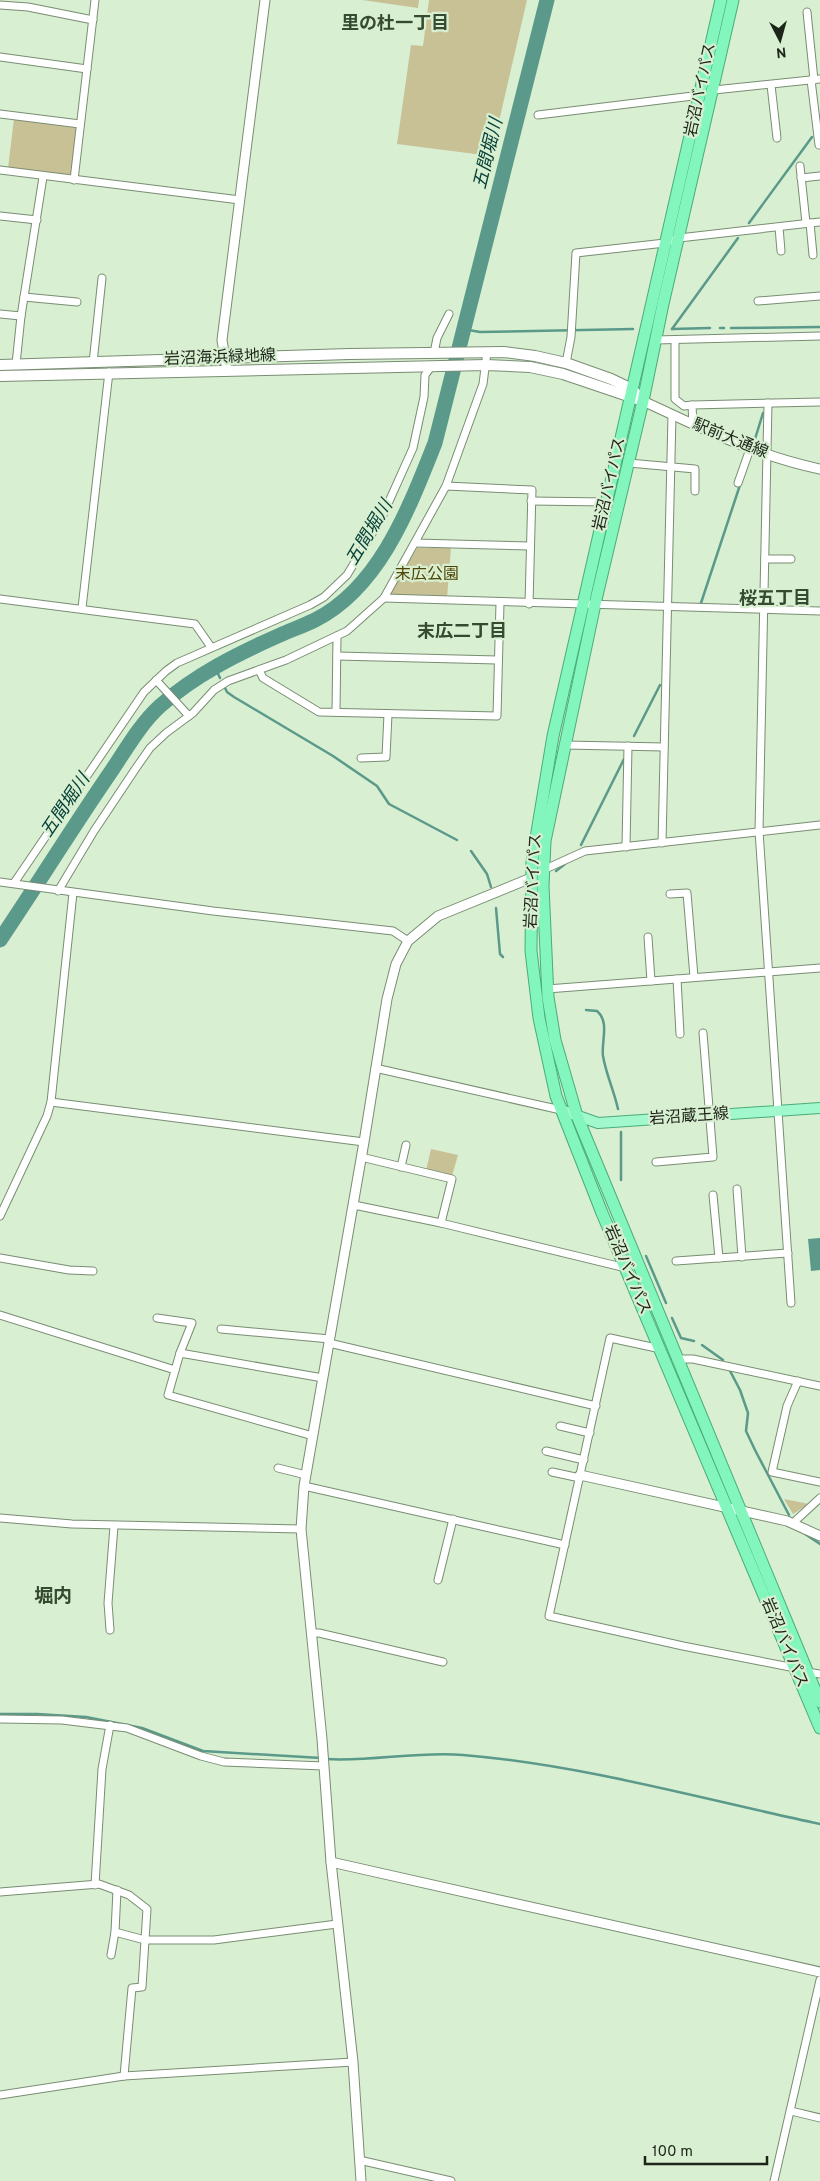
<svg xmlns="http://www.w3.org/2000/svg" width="820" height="2181" font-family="Overpass,'Noto Sans JP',sans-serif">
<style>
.green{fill:#c9c196}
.water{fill:#5b998b}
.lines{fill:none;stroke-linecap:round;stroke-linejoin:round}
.stream{stroke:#5b998b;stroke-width:2.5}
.river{stroke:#5b998b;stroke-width:15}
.minor-casing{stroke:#798d73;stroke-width:9}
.tertiary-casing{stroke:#798d73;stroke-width:11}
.secondary-casing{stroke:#798d73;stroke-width:12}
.primary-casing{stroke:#4aac79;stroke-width:12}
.trunk-casing{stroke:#4aac79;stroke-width:13}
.minor{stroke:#fff;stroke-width:7}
.tertiary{stroke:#fff;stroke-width:9}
.secondary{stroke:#fff;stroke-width:10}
.primary{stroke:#a1f8cd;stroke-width:10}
.trunk{stroke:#82f6bc;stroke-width:11}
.labels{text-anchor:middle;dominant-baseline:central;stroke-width:4.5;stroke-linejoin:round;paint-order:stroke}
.street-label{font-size:16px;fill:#1d251a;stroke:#d8efd1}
.park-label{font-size:16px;fill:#504505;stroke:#d8efd1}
.neighbourhood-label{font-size:18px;font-weight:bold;fill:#364931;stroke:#d8efd1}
.water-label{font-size:18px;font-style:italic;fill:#084138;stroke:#d8efd1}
.quarter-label{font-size:19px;font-weight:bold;fill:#364931;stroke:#d8efd1}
</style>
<rect width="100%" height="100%" fill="#d8efd1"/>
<g class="green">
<polygon points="362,0 419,0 418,8"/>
<polygon points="429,0 527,0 491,156 397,144 411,45 423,46"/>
<polygon points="14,119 77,128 71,176 8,168"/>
<polygon points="417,548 451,548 447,598 389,596"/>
<polygon points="431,1149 458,1155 452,1176 426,1171"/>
<polygon points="784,1499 809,1504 793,1514"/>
</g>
<polygon class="water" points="820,1238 820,1270 811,1271 808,1239"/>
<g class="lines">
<g class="stream">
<polyline points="749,223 812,137"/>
<polyline points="720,328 724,328"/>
<polyline points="731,328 820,327"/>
<polyline points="463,329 480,332 633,329"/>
<polyline points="672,329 738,238"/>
<polyline points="672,329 710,328"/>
<polyline points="755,439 763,413"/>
<polyline points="701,603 740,485"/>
<polyline points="215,667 220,678"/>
<polyline points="224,686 227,692 234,697 333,756 377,786 389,804 457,840"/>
<polyline points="634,736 660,685"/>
<polyline points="581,845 624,759"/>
<polyline points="471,851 487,874 491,887"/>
<polyline points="556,871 565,864"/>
<polyline points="496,908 500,954 503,957"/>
<path d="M586 1010 597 1011C610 1022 601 1042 603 1056 606 1074 614 1091 618 1109"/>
<polyline points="621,1180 621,1132"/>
<polyline points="646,1256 666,1303"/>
<polyline points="672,1318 681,1338 694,1341"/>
<polyline points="702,1345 723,1360"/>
<polyline points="729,1369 740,1390 748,1413 746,1431 755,1450 789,1515"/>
<polyline points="805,1534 820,1544"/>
<polyline points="0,1714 37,1714 86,1717 142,1728 203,1751 321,1758"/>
<path d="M326 1759C371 1762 417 1751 463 1755 583 1765 702 1799 820 1824"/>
</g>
<path class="river" d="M0 940C37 885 71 830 108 776 124 753 139 725 160 706 195 675 237 654 280 635 291 630 303 626 315 620 380 587 409 508 435 443L547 0"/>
<defs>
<g id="minor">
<polyline points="0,5 28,7 93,20"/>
<polyline points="807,12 814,80"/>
<polyline points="0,57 87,69"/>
<polyline points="811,80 819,145"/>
<polyline points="771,85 777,138"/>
<polyline points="714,90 820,79"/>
<polyline points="0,114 80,124"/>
<polyline points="538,115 701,95"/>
<polyline points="800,166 806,223"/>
<polyline points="0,170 240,200"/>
<polyline points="801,178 820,176"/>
<polyline points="74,180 95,0"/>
<polyline points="0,216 37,220"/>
<polyline points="810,223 813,255"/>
<polyline points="779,227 781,251"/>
<polyline points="24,297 77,302"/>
<polyline points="758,301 820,296"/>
<polyline points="0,314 21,316"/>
<polyline points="655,340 820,336"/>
<polyline points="675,340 675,399 684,406 692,405"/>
<polyline points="434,353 437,338 449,314"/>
<polyline points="93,363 102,278"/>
<polyline points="566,363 571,337 576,253 665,243 679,238 820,222"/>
<polyline points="16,364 21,316 43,177"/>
<polyline points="768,403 759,831 791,1303"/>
<polyline points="693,425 692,405 820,402"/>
<polyline points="629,463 695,469 695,491"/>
<polyline points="738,483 750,449"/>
<polyline points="446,486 532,490 529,604"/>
<polyline points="531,501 607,502"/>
<polyline points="416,543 530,546"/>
<polyline points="765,559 791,559"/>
<polyline points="384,598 820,611"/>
<polyline points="0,599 195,624 211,647"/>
<polyline points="82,608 109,372"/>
<polyline points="337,656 497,660"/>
<polyline points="259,670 263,678 319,712 497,716 500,603"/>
<polyline points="156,680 189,716"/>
<polyline points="336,712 337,636"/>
<polyline points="565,745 664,747"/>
<polyline points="361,758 386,757 388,714"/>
<polyline points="662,843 672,415"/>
<polyline points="626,847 628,746"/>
<polyline points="541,871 585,851 820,825"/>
<polyline points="0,882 213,911 393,931 408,941"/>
<polyline points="14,883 144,692 166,671 177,663 310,605 324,597 347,575 382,517 413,448 424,397 425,375 431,367"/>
<polyline points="58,891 94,831 136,768 150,748 166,733 193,713 214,690 228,681 286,660 347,631 384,598 446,486 483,384 487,352"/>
<polyline points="670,894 687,893 694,977"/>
<polyline points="648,937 651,981"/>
<polyline points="677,979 680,1034"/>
<polyline points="547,989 820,968"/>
<polyline points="375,1068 561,1110"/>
<polyline points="51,1102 364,1142"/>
<polyline points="361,1157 452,1179 441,1223"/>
<polyline points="656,1162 713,1157 703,1033"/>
<polyline points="401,1167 406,1145"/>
<polyline points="737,1189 742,1257"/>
<polyline points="713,1195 719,1258"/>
<polyline points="354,1205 441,1223 626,1268"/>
<polyline points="0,1216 47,1116 51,1102 73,893"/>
<polyline points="0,1258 69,1270 93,1271"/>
<polyline points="676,1261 788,1253"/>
<polyline points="0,1315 175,1370"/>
<polyline points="157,1318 192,1323 180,1353"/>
<polyline points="221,1329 330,1339"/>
<polyline points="329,1343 596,1406"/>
<polyline points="661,1349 610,1338 549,1616 683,1646 795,1668"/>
<polyline points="676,1359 693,1359 820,1386"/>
<polyline points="798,1381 787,1406 772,1472 820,1482"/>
<polyline points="560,1426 590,1433"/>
<polyline points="313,1436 168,1395 180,1353 323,1378"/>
<polyline points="546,1451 584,1460"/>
<polyline points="278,1468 306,1475"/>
<polyline points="552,1472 580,1478"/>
<polyline points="304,1486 565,1545"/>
<polyline points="0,1518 72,1524 301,1529"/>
<polyline points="793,1523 820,1498"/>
<polyline points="438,1580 453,1519"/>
<polyline points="110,1630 108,1603 114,1526"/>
<polyline points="312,1633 319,1633 443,1662"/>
<polyline points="807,1672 820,1674"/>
<polyline points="0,1719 62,1720 127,1728 201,1756 224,1762 324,1766"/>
<polyline points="95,1885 102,1769 110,1725"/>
<polyline points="0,1892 99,1884 129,1895 147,1909 142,1987 132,1988 124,2076"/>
<polyline points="115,1932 117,1890"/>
<polyline points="111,1955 115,1932 145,1940 214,1940 337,1924"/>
<polyline points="0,2095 124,2076 353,2062"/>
<polyline points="791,2111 820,2118"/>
<polyline points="359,2160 451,2181"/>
<polyline points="774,2181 820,1980"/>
</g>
<g id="tertiary">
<polyline points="227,371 222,340 265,0"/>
<path d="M643 401C701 428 757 456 820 469"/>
<polyline points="580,1475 787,1521 820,1536"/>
<polyline points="331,1862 820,1972"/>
<polyline points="361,2181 353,2062 331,1862 322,1739 301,1529 304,1486 364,1142 387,999 396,964 408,941 438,916 531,878"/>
</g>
<g id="secondary">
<polyline points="0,365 349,354 504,352 535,356 566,363 611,379 632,389 643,401"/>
<polyline points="0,376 486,365 530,367 563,374 637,399"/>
</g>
<polyline id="primary" points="561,1110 598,1123 820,1108"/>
<g id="trunk">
<polyline points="721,0 553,736 532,862 531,951 539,1018 556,1096 602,1213 820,1728"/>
<polyline points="733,0 663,304 643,401 595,604 545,841 543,886 548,997 555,1040 577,1116 820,1702"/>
</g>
</defs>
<use href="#minor" class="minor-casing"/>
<use href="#tertiary" class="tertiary-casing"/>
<use href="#secondary" class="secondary-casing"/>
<use href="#primary" class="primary-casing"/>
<use href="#trunk" class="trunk-casing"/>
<use href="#minor" class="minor"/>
<use href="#tertiary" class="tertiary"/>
<use href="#secondary" class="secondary"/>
<use href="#primary" class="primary"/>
<use href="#trunk" class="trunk"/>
</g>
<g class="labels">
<g class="street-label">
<text transform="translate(701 90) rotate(-78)">岩沼バイパス</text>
<text transform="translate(220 358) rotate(-2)">岩沼海浜緑地線</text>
<text transform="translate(730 439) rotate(22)">駅前大通線</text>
<text transform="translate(610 484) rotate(-77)">岩沼バイパス</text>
<text transform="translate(534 881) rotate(-87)">岩沼バイパス</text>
<text transform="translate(689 1117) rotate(-4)">岩沼蔵王線</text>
<text transform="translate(627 1270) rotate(67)">岩沼バイパス</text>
<text transform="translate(784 1643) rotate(67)">岩沼バイパス</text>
</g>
<g class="park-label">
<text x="427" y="575">末広公園</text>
</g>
<g class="neighbourhood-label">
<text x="395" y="24">里の杜一丁目</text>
<text x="775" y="599">桜五丁目</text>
<text x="462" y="632">末広二丁目</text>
</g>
<g class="water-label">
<text transform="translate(489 154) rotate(-76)">五間堀川</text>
<text transform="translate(370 533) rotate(-59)">五間堀川</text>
<text transform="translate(66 806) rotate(-56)">五間堀川</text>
</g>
<g class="quarter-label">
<text x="53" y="1597">堀内</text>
</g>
</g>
<g transform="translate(780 40) rotate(174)" stroke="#d8efd1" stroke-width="4" paint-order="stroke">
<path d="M0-4L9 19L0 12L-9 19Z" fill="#1d251a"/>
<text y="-8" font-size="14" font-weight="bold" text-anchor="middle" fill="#1d251a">N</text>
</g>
<path d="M645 2156v8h122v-8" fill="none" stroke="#1d251a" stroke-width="2.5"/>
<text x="652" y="2156" font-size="15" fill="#1d251a" stroke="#d8efd1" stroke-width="4" paint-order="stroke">100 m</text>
</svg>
